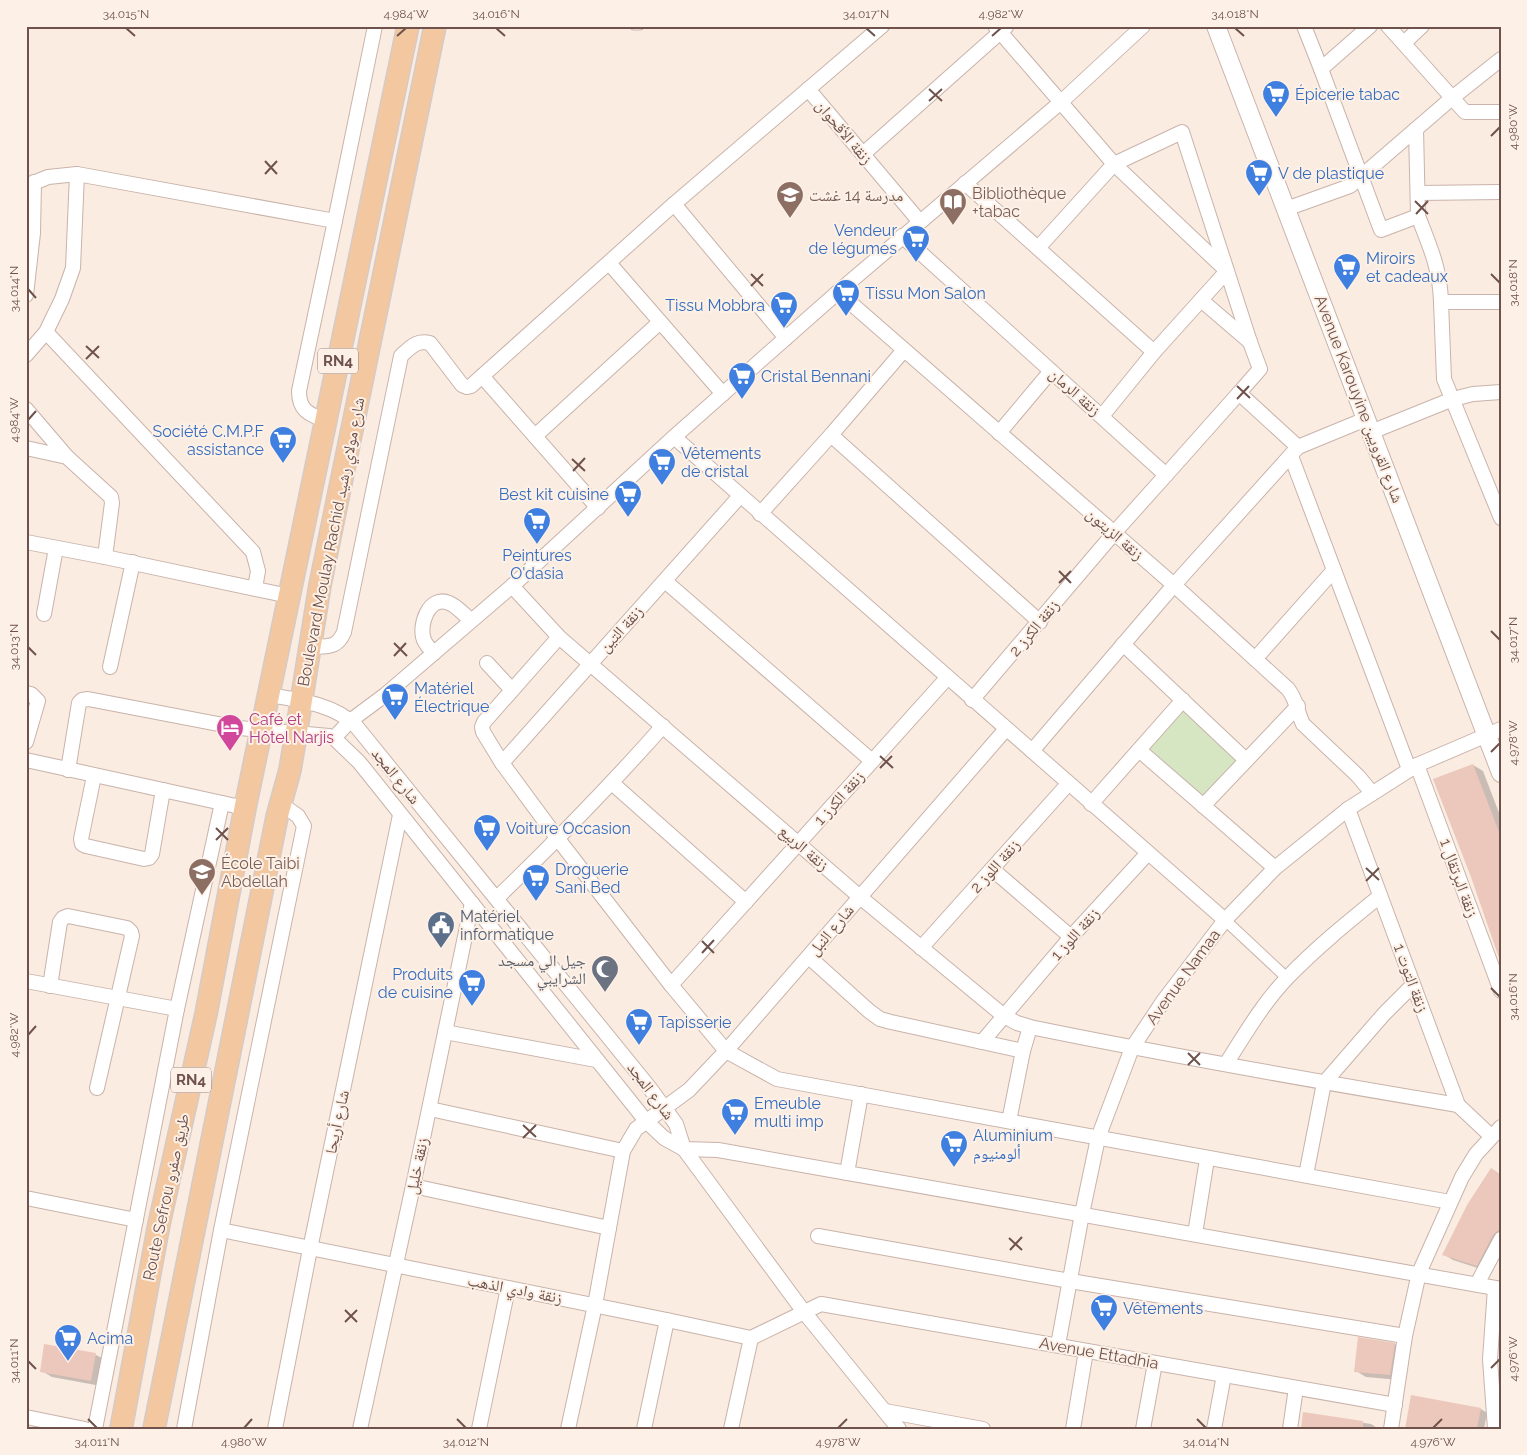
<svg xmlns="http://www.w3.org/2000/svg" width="1527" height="1455" font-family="Raleway,'Noto Naskh Arabic',sans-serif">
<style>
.green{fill:#d6e5c2}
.shadow{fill:#0003}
.building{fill:#ecc7bc}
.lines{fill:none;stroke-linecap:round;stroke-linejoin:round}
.service-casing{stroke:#c9b3aa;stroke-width:9}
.pedestrian-casing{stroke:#c9b3aa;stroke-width:12}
.minor-casing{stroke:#c9b3aa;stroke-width:16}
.tertiary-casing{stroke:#c9b3aa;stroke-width:20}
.primary-casing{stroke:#d4cbc9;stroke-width:24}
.service{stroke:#fff;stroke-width:7}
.pedestrian{stroke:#fff;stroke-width:10}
.minor{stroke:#fff;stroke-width:14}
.tertiary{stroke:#fff;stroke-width:18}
.primary{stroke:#f3c79f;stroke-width:21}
.ticks{fill:none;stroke:#6e524b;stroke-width:2}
.labels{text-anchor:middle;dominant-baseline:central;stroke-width:4;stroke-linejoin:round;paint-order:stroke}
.shield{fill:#fdf1e7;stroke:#99827a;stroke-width:1}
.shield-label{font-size:15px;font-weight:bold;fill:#6e524b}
.shop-label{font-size:16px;fill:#366cbe;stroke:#fdf1e7;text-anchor:start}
.street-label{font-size:16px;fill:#6e524b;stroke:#fdf1e7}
.education-label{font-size:16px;fill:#785e54;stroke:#fdf1e7;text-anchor:start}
.hotel-label{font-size:16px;fill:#b23c85;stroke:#fdf1e7;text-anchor:start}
.service-label{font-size:16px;fill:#4e5e75;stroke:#fdf1e7;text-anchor:start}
.worship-label{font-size:16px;fill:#5b616d;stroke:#fdf1e7;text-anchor:end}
.neatline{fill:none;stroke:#6e524b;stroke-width:2}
.ticks-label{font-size:12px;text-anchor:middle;fill:#6e524b}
</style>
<rect width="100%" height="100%" fill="#faece1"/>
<polygon class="green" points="1186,704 1245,761 1203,805 1143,751"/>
<g class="shadow">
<polygon points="1473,765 1483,771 1501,818 1501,960 1483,908"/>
<polygon points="1492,1169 1501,1175 1501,1245 1487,1271 1453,1260 1443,1254"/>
<polygon points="1395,1344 1405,1350 1400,1380 1366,1377 1356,1371"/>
<polygon points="96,1355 106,1360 101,1386 52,1377 42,1371"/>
<polygon points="1481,1409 1487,1413 1484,1429 1406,1429"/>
<polygon points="1304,1414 1371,1424 1379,1429 1302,1429"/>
</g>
<g class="building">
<polygon points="1473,764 1501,837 1501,957 1499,958 1471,877 1433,779"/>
<polygon points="1491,1168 1501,1175 1501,1230 1497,1231 1493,1235 1477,1266 1442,1255 1467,1205"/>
<polygon points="1358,1337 1395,1343 1390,1375 1354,1372"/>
<polygon points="44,1344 96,1353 91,1381 40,1372"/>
<polygon points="1411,1395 1481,1408 1477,1429 1405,1429"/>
<polygon points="1303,1412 1363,1421 1363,1429 1301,1429"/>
</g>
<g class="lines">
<defs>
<polyline id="service" points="634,26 640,26"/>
<polyline id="pedestrian" points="1225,920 1287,978"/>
<g id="minor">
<polyline points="995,26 1114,164 1227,271 1154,352 1102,416"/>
<polyline points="1304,26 1321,69 1381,230 1418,216 1416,129"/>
<polyline points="1388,26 1465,112 1501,112"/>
<polyline points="1404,43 1422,26"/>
<polyline points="1321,69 1370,26"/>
<polyline points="808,89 920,222"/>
<polyline points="863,154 1006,27"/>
<polyline points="965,183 1154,352"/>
<polyline points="26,186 48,177 77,174 335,221"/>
<polyline points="1418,193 1501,192"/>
<polyline points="674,204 786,338"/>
<polyline points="1286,209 1350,186 1452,98 1501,59"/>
<path d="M1418 216C1430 247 1440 268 1441 302H1501"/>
<polyline points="902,236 1166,475 1239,393"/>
<polyline points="1038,248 1114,164 1182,132 1250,342"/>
<polyline points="609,263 723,394"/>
<path d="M838 292 1174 585 1288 689C1297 700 1297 712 1303 724L1358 776 1372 793"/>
<polyline points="26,295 33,233 34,182"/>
<polyline points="1201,300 1250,342 1260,369 1239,393 1298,447"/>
<polyline points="1441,302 1444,379 1501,518"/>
<polyline points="46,332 253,552 258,571 255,588"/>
<polyline points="26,355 46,332 62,299 73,268 77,174"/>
<polyline points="482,376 598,508"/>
<polyline points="26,409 67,457"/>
<path d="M326 421C309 414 299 411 299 391L335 221 375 26"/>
<polyline points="1371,432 1453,399 1473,394 1501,392"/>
<polyline points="999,433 1051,371"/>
<polyline points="831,435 1040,622"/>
<polyline points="535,436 660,322"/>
<polyline points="674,437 1225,920"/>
<polyline points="26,448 67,457 111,497 112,503 105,557"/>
<polyline points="1291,456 1409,769"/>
<polyline points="760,514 831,435 904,350"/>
<polyline points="26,542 105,557 289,596"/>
<polyline points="665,581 872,761"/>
<path d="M512 586 559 637 860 897 1004 1016 1017 1023 1030 1027C1172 1056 1315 1081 1458 1105"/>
<polyline points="44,614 56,548"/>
<polyline points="559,637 484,722 482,727 483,732 502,763 558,839 671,985 726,1051 777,1079 1450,1202"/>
<polyline points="1123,644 1246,760"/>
<path d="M310 647C327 646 337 649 344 632L401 356C411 347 416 340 430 343L462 385 467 387 471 386 674 204 882 26"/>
<path d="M434 653C430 649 426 645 424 640 418 626 429 594 449 603 457 606 464 615 471 620"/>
<polyline points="1255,659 1334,570"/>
<polyline points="487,663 512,690"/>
<polyline points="110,667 133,562"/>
<polyline points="26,693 31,694 38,701 26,742"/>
<path d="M269 695C298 700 334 704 356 726L649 1087 676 1124 684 1149 804 1312 899 1429"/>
<polyline points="972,700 1114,533 1166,475"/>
<polyline points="334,738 350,721 385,695 512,586 674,437 838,292 1061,102 1143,26"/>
<polyline points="1139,750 1275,868"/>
<polyline points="1032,751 1174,585 1298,447 1366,419"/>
<polyline points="26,760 245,808"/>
<polyline points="502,763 740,496"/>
<polyline points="1417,765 1501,991"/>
<polyline points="68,770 79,703 82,700 88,699 239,728 329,736 334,738 359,762 646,1121 664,1138 684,1149 718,1150 1501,1289"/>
<polyline points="94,776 81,839 82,844 86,846 144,859 149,858 152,854 163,790"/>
<polyline points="612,783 746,902"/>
<polyline points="1091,804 1183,700"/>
<polyline points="1203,806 1298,706"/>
<polyline points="1348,809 1458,1105 1491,1136"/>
<polyline points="992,869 1071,937"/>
<path d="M497 898C554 843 610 786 663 726"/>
<polyline points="921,948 1068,784"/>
<polyline points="809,957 869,1011 880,1019 891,1022 1023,1051"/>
<polyline points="26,981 177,1009"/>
<polyline points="671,985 947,678"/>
<polyline points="50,986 60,922 63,918 68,916 127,928 131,932 132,936 97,1088"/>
<polyline points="445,1032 596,1060"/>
<polyline points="982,1042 1071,937 1148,853"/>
<path d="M1226 1064C1245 1034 1263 1003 1288 977 1317 947 1348 922 1380 896"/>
<polyline points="430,1109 623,1151"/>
<polyline points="1009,1121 1023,1051 1030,1027"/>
<polyline points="847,1173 861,1094"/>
<polyline points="1306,1175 1324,1083 1384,1014 1413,985"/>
<polyline points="413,1186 609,1228"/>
<polyline points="26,1198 136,1220"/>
<polyline points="221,1230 667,1320 751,1338 821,1304 1395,1405"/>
<polyline points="1195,1234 1207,1159"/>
<polyline points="818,1236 1070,1281 1405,1336"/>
<polyline points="1477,1284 1501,1239"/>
<polyline points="1495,1288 1490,1359 1495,1429"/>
<polyline points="1058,1345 1082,1214 1098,1138 1132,1048 1164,1000 1225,920 1275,868 1348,809 1417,765 1501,729"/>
<polyline points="885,1411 983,1429"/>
<polyline points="26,1417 85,1429"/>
<polyline points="95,1429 177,1009 222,803"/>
<polyline points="184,1429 221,1230 304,826 298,816 281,804"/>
<polyline points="275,1429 310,1249 400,815"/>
<polyline points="360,1429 413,1186 472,903"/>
<polyline points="479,1429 508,1288"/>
<polyline points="568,1429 595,1305 623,1151 636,1129 689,1090 726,1051 1006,729"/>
<polyline points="644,1429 667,1320"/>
<polyline points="731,1429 751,1338"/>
<polyline points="1073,1429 1086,1351"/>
<polyline points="1143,1429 1155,1363"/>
<polyline points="1214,1429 1224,1375"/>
<polyline points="1290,1429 1296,1388"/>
<polyline points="1391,1429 1405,1336 1419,1273 1462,1177 1476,1154 1501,1127"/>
</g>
<polyline id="tertiary" points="1216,26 1501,773"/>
<g id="primary">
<polyline points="121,1429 159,1224 206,1014 245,808 408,26"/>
<polyline points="154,1429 277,817 290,770 296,734 320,585 435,26"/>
</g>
</defs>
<use href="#service" class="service-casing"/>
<use href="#pedestrian" class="pedestrian-casing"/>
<use href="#minor" class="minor-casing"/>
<use href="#tertiary" class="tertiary-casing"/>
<use href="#primary" class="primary-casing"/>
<use href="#service" class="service"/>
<use href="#pedestrian" class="pedestrian"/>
<use href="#minor" class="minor"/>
<use href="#tertiary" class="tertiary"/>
<use href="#primary" class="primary"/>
</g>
<path class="ticks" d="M126 28 135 36M496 28 505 36M866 28 875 36M1235 28 1244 36M397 36 406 28M992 36 1001 28M929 89 942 101M929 101 942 89M1491 136 1500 127M265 161 277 174M265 174 277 161M1415 201 1428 214M1416 214 1428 201M751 274 763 286M1491 274 1500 283M751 286 763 274M28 289 36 298M86 346 99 358M86 359 99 346M1237 386 1250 398M1237 399 1249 386M28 420 36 411M572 459 585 471M573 471 585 458M1059 571 1071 583M1059 583 1071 571M1491 631 1500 640M394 643 407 656M28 647 36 655M394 656 406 643M1491 752 1500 743M880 756 893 768M880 768 892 756M216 828 228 840M216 840 228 828M1366 868 1379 880M1366 881 1379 868M702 941 714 953M702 953 714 940M1491 988 1500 997M28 1035 36 1026M1188 1053 1200 1065M1188 1065 1200 1053M523 1125 536 1137M523 1138 536 1125M1009 1238 1022 1250M1010 1250 1022 1237M345 1310 357 1322M345 1322 357 1310M28 1361 36 1369M1491 1368 1500 1359M88 1419 97 1428M457 1419 466 1428M1197 1419 1206 1428M244 1428 252 1419M838 1428 847 1419M1433 1428 1442 1419"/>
<defs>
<symbol id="supermarket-pin" viewBox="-11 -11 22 30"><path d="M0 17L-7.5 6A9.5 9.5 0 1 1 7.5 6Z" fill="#3f7fe0" stroke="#fdf1e7"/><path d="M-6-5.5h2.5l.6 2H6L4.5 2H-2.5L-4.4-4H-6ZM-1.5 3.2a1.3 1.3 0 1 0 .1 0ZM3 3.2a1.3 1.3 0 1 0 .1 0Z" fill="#fff"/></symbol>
<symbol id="school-pin" viewBox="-11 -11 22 30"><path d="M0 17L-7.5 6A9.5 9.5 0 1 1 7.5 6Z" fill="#8d6e63" stroke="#fdf1e7"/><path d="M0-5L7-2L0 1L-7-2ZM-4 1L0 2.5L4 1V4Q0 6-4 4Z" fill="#fff"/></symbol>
<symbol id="library-pin" viewBox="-11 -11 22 30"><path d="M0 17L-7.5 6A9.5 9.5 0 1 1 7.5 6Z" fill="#8d6e63" stroke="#fdf1e7"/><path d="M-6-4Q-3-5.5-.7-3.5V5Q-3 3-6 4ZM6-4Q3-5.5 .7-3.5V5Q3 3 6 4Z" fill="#fff"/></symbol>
<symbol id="hotel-pin" viewBox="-11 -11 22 30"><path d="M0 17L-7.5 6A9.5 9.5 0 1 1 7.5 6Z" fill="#d1479c" stroke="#fdf1e7"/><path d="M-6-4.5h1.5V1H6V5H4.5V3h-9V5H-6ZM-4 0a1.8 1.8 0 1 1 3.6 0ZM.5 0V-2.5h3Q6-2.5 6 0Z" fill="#fff"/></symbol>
<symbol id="civic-pin" viewBox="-11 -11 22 30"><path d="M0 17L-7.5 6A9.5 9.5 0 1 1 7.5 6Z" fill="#5c6f8a" stroke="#fdf1e7"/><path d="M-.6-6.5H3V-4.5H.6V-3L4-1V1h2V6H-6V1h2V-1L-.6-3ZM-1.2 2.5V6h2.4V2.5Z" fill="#fff"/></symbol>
<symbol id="mosque-pin" viewBox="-11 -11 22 30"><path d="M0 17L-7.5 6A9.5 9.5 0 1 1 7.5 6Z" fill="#6b7280" stroke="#fdf1e7"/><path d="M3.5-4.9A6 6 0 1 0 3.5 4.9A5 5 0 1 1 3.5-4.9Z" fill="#fff"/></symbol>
</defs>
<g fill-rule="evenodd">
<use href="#supermarket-pin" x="1260" y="78" width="32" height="43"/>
<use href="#supermarket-pin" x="1243" y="157" width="32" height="43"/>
<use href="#school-pin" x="774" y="179" width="32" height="43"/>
<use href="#library-pin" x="937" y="186" width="32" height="43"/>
<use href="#supermarket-pin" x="900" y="223" width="32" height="43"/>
<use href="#supermarket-pin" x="1331" y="251" width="32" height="43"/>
<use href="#supermarket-pin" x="830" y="277" width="32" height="43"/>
<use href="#supermarket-pin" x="768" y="289" width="32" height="43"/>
<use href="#supermarket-pin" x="726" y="360" width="32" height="43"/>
<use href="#supermarket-pin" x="267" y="424" width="32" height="43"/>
<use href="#supermarket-pin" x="646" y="446" width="32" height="43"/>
<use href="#supermarket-pin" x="612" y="478" width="32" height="43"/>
<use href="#supermarket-pin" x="521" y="505" width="32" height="43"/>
<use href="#supermarket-pin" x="379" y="681" width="32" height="43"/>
<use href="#hotel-pin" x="214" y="712" width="32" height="43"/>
<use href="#supermarket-pin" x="471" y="812" width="32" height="43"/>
<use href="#school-pin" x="186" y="856" width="32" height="43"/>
<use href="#supermarket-pin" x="520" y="862" width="32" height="43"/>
<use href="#civic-pin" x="425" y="909" width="32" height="43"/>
<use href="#mosque-pin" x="589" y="953" width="32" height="43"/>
<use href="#supermarket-pin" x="456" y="967" width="32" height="43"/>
<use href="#supermarket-pin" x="623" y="1006" width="32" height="43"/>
<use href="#supermarket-pin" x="719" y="1096" width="32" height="43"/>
<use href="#supermarket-pin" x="938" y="1128" width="32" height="43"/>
<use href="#supermarket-pin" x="1088" y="1292" width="32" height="43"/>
<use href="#supermarket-pin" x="52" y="1322" width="32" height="43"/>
</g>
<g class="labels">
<g class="shield">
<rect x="318" y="348.5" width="40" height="25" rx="4"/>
<rect x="171" y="1067.5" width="40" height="25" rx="4"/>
</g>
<g class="shield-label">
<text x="338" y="361">RN4</text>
<text x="191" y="1080">RN4</text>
</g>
<g class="shop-label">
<text x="1295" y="94">Épicerie tabac</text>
<text x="1278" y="173">V de plastique</text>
<text x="897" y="230" text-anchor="end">Vendeur<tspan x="897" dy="18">de légumes</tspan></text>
<text x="1366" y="258">Miroirs<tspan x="1366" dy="18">et cadeaux</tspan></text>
<text x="865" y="293">Tissu Mon Salon</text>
<text x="765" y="305" text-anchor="end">Tissu Mobbra</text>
<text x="761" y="376">Cristal Bennani</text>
<text x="264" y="431" text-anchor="end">Société C.M.P.F<tspan x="264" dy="18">assistance</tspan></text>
<text x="681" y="453">Vêtements<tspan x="681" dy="18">de cristal</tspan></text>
<text x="609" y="494" text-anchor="end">Best kit cuisine</text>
<text x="537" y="555" text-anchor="middle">Peintures<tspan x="537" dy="18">O'dasia</tspan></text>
<text x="414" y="688">Matériel<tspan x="414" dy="18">Électrique</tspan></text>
<text x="506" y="828">Voiture Occasion</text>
<text x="555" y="869">Droguerie<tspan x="555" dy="18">Sani Bed</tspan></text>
<text x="453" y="974" text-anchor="end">Produits<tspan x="453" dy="18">de cuisine</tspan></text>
<text x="658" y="1022">Tapisserie</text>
<text x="754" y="1103">Emeuble<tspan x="754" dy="18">multi imp</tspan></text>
<text x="973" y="1135">Aluminium<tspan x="973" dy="18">ألومنيوم</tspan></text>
<text x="1123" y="1308">Vêtements</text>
<text x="87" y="1338">Acima</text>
</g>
<g class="street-label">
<text transform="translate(844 132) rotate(50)">زنقة الأقحوان</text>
<text transform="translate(1075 392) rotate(42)">زنقة الرمان</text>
<text transform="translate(1359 399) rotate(69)">Avenue Karouyine شارع القرويين</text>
<text transform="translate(1115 534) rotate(41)">زنقة الزيتون</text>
<text transform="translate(331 542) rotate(-79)">Boulevard Moulay Rachid شارع مولاي رشيد</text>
<text transform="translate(1034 628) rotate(-50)">زنقة الكرز 2</text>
<text transform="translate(621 629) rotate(-48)">زنقة التين</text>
<text transform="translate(396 776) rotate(51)">شارع المجد</text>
<text transform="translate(839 798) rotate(-48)">زنقة الكرز 1</text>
<text transform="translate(804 848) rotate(41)">زنقة الربيع</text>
<text transform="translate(995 866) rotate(-48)">زنقة اللوز 2</text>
<text transform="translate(1459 878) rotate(70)">زنقة البرتقال 1</text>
<text transform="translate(831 930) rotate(-50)">شارع النبل</text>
<text transform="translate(1075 934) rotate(-48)">زنقة اللوز 1</text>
<text transform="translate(1183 977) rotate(-54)">Avenue Namaa</text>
<text transform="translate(1411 978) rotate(70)">زنقة التوت 1</text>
<text transform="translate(651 1091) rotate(53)">شارع المجد</text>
<text transform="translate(337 1122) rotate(-78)">شارع أريحا</text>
<text transform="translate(417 1166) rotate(-78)">زنقة خليل</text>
<text transform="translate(166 1197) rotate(-78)">Route Sefrou طريق صفرو</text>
<text transform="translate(515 1289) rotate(11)">زنقة وادي الذهب</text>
<text transform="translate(1099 1353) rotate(10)">Avenue Ettadhia</text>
</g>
<g class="education-label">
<text x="972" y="193">Bibliothèque<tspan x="972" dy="18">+tabac</tspan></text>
<text x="809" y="195">مدرسة 14 غشت</text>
<text x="221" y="863">École Taibi<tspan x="221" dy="18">Abdellah</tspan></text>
</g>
<g class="hotel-label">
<text x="249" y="719">Café et<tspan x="249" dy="18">Hôtel Narjis</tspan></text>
</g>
<g class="service-label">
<text x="460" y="916">Matériel<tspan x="460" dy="18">informatique</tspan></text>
</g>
<g class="worship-label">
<text x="586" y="960">جيل الي مسجد<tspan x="586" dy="18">الشرايبي</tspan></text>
</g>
</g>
<rect width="1527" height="1455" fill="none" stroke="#fdf1e7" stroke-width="55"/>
<rect x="28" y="28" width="1472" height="1400" class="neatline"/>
<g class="ticks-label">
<text x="126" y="18">34.015°N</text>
<text x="406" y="18">4.984°W</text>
<text x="496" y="18">34.016°N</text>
<text x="866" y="18">34.017°N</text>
<text x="1001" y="18">4.982°W</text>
<text x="1235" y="18">34.018°N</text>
<text transform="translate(1513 127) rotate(-90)" y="4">4.980°W</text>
<text transform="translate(1513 283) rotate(-90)" y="4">34.018°N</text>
<text transform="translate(14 289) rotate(-90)" y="4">34.014°N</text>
<text transform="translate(14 420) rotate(-90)" y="4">4.984°W</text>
<text transform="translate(1513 640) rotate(-90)" y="4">34.017°N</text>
<text transform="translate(14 647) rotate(-90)" y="4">34.013°N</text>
<text transform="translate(1513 743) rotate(-90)" y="4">4.978°W</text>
<text transform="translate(1513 997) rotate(-90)" y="4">34.016°N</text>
<text transform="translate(14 1035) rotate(-90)" y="4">4.982°W</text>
<text transform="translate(1513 1359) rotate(-90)" y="4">4.976°W</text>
<text transform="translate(14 1361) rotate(-90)" y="4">34.011°N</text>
<text x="97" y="1446">34.011°N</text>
<text x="244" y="1446">4.980°W</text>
<text x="466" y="1446">34.012°N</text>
<text x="838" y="1446">4.978°W</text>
<text x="1206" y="1446">34.014°N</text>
<text x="1433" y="1446">4.976°W</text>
</g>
</svg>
